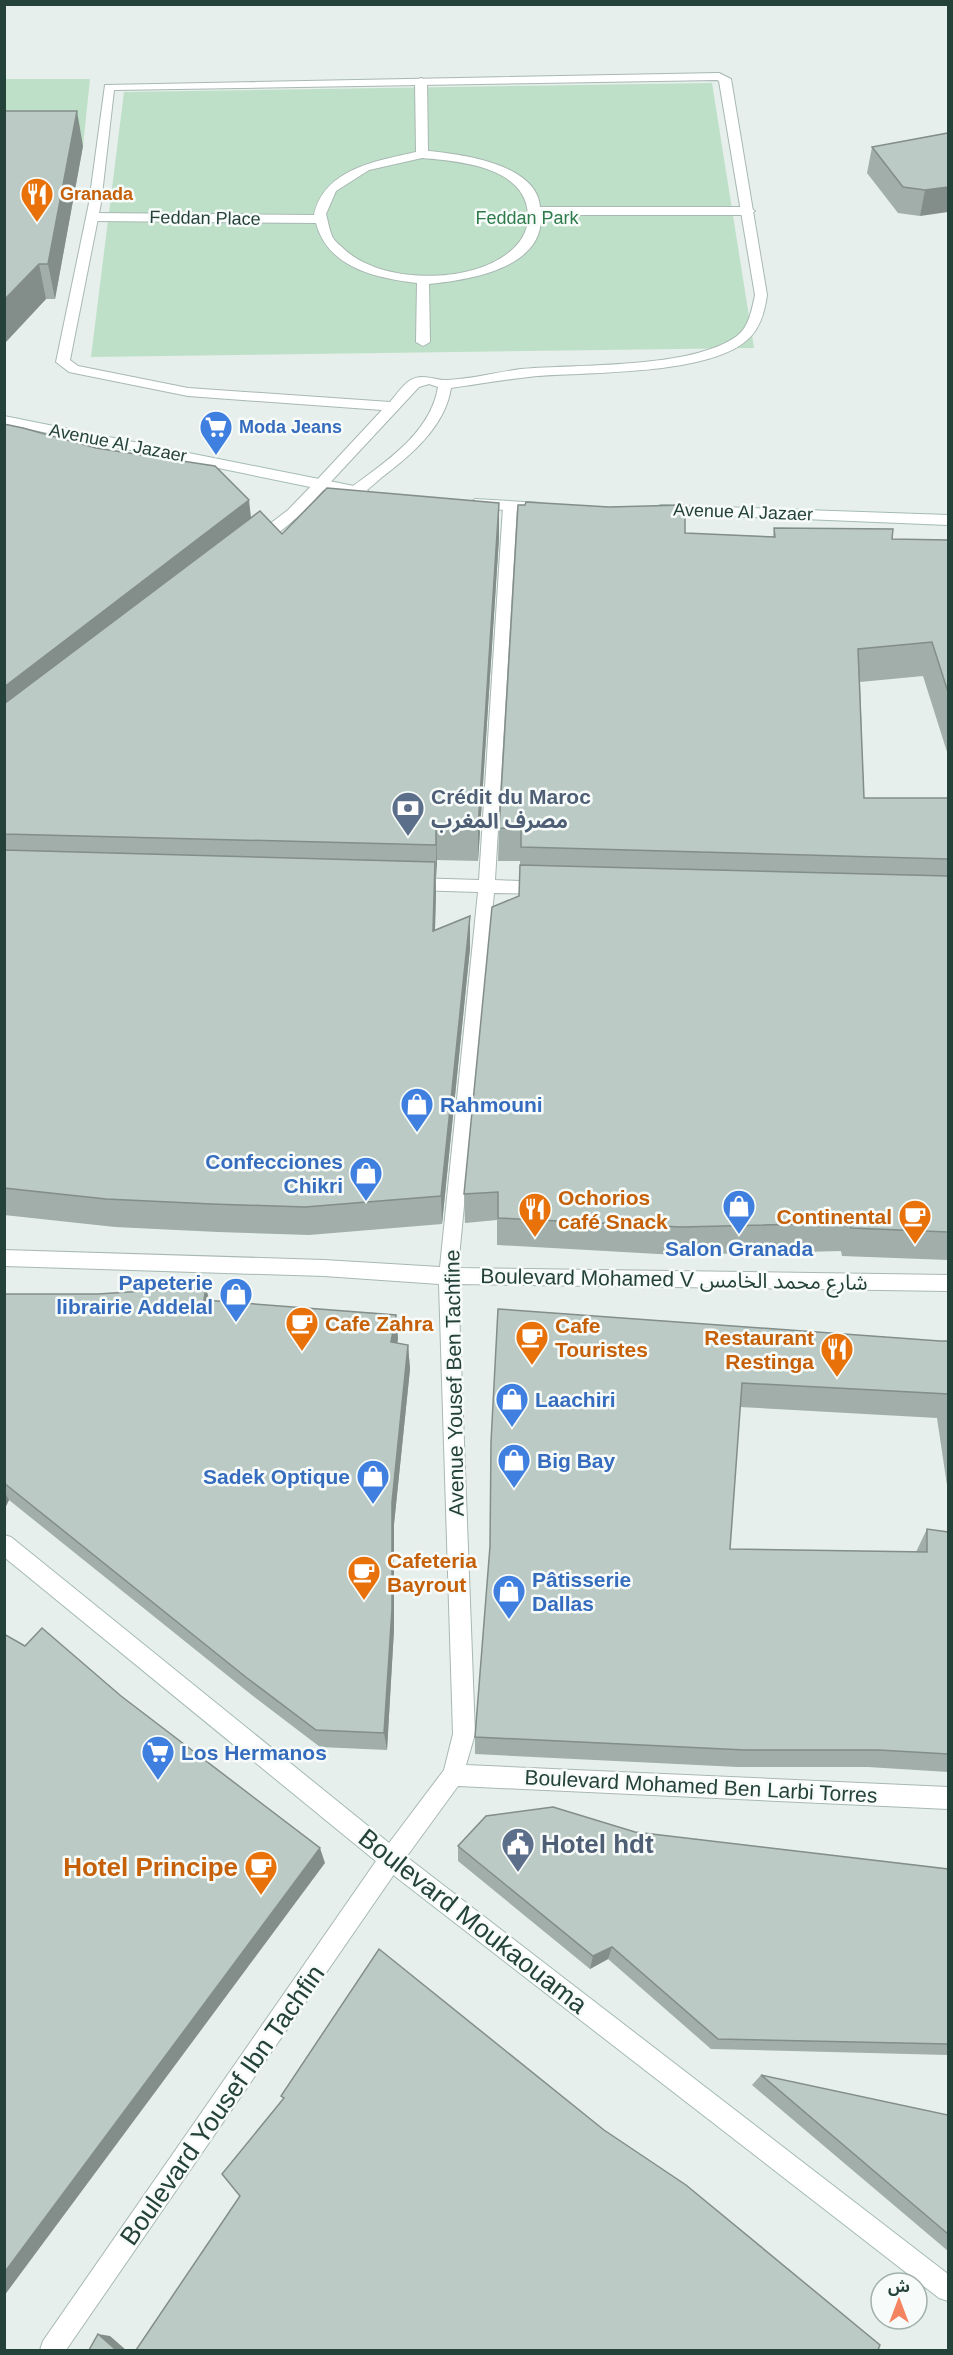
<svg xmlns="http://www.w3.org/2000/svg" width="953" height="2355" font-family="Helvetica,'Noto Sans Arabic',sans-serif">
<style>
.green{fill:#bfe0c8}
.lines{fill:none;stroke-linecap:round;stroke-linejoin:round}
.lane-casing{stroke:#a8b8b2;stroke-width:2}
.street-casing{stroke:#a8b8b2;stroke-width:2}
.secondary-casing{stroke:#a4bbb3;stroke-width:2}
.lane{fill:#fff;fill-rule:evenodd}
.street{fill:#fff;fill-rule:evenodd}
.secondary{fill:#fff;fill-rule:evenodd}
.wall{fill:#a1aea9}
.shaded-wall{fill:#838d89}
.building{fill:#bbcac4;stroke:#838d89;stroke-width:1.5}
.labels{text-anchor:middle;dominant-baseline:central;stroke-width:5;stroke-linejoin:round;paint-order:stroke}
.far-food-label{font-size:18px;font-weight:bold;fill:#c56008;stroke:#f7fbf9;text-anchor:start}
.far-street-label{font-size:18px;fill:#24423a;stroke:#f7fbf9}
.far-park-label{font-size:18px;fill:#2d7a4b;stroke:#f7fbf9}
.far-shop-label{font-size:18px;font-weight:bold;fill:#366cbe;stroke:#f7fbf9;text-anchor:start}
.service-label{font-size:21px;font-weight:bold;fill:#4e5e75;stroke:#f7fbf9;text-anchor:start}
.shop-label{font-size:21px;font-weight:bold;fill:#366cbe;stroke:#f7fbf9;text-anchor:start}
.food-label{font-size:21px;font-weight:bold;fill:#c56008;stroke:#f7fbf9;text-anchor:start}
.street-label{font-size:21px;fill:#24423a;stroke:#f7fbf9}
.near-service-label{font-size:26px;font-weight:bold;fill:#4e5e75;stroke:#f7fbf9;text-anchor:start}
.near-food-label{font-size:26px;font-weight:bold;fill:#c56008;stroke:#f7fbf9;text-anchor:end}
.near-street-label{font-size:26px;fill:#24423a;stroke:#f7fbf9}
</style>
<rect width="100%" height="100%" fill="#e6efeb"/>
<g class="green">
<polygon points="4,79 90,79 83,146 5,147"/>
<polygon points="712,83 754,348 91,357 124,92"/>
</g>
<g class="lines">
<defs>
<path id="lane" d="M719 73 731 79 767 295C765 311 760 329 747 340 708 375 590 372 537 376 508 379 480 384 451 388 445 427 410 456 381 478 373 485 364 494 354 497L349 495V489C384 463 431 433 438 387L429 384 419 387 326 487 321 489 314 484 316 481 382 410 188 396 69 372 56 362 89 203 105 85ZM717 80 719 81 755 295C752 309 749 327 737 336 692 369 577 364 521 369 497 372 473 379 448 380 435 381 423 372 409 381 402 386 396 395 390 402L188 388 78 366 70 360 101 203 114 90Z"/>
<g id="street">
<path d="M421 78 427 81 428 151C461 154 537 164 540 207H749L755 211 749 215H541C544 269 468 280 429 284L430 342 423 346 416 342 417 283C376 278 328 268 316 223L93 221 87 217 93 213 314 215C324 169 376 161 416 152L415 81ZM422 158C460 161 526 167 528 215 529 232 518 247 504 256 464 284 380 283 344 249 340 245 334 241 332 236 329 229 328 221 326 214L336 191 369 170Z"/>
<path d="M321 479 328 484C318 499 267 550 250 545V539L288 510 316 481Z"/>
<polygon points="510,502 517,507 495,880 542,882 550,888 542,894 494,893 458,1268 948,1275 948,1291 458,1284 475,1734 466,1765 948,1787 948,1809 458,1786 399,1867 66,2350 40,2350 43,2341 383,1851 444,1770 453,1734 439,1284 324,1276 4,1266 4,1250 324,1260 440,1267 478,892 414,890 406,884 414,878 479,880 503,507"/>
</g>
<g id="secondary">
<polygon points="4,416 364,488 371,493 364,498 4,424"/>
<polygon points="475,499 541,503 548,508 541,513 470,507 468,504"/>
<polygon points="661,505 948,515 948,525 656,513 656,507"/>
<polygon points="4,1535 11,1537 399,1851 948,2274 948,2301 939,2298 383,1867 4,1557"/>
</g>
</defs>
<use href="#lane" class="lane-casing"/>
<use href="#street" class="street-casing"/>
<use href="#secondary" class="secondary-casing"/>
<use href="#lane" class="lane"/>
<use href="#street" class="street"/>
<use href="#secondary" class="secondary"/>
</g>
<g class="wall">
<polygon points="948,133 920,216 898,213 867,173 872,147"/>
<polygon points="83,146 55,299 46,299 4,344"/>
<polygon points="4,424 251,518 282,534 499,538 478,861 437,860 436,878 435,930 470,916 470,948 442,1224 309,1235 218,1232 115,1227 4,1215"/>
<polygon points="774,528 892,539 948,540 948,755 923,676 860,682 864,798 948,798 948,1260 842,1256 841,1251 676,1255 497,1245 497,1220 465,1223 464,1194 519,896 520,861 498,861 499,828 685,533 773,537"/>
<polygon points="4,1294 209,1301 396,1315 398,1339 397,1343 408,1345 410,1369 394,1524 394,1629 387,1750 320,1747 253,1696 9,1500 4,1510"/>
<polygon points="498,1309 940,1341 948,1341 948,1492 937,1418 740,1407 730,1549 916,1552 927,1529 948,1532 948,1772 868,1767 738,1767 475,1754 475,1737 490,1549"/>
<polygon points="635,1832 948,1869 948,2055 711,2049 608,1959 590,1969 458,1861 458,1846"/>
<polygon points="761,2075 948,2115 948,2251 752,2085"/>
</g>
<g class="shaded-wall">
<polygon points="77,111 83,146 55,299 48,264"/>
<polygon points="948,187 948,212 920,216 925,190"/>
<polygon points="39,264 46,299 4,344 4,300"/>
<polygon points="249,500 253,535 4,728 4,687"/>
<polygon points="499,503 499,538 478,861 478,828"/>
<polygon points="436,827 437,860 436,878"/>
<polygon points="435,862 436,894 434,963 433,931"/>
<polygon points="470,916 470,948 442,1224 441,1196"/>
<polygon points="206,1287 212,1312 204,1300"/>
<polygon points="396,1315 398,1339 393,1366 391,1342"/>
<polygon points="408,1345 410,1369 394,1524 394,1629 387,1750 384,1733 392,1502"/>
<polygon points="4,1491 9,1500 4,1510"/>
<polygon points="320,1848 325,1863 4,2296 4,2273"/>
<polygon points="612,1947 608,1959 590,1969 593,1956"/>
<polygon points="98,2334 110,2336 126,2350 116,2350"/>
</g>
<g class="building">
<polygon points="4,111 77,111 48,264 39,264 4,300"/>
<polygon points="948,133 948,187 925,190 903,187 872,147"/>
<polygon points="4,424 23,428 96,448 215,466 249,500 4,687"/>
<polygon points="327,488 499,503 478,828 436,827 436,845 4,834 4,704 260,511 282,534"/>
<polygon points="526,502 609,507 685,505 685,533 775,537 774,528 893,529 892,539 948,540 948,692 932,642 858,649 864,798 948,798 948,859 521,847 521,829 499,828 518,505 525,505"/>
<polygon points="4,850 435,862 433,931 470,916 441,1196 305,1207 212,1204 106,1199 4,1188"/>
<polygon points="520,865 948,876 948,1232 851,1228 850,1223 681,1227 498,1218 498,1192 464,1194 492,907 519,896"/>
<polygon points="206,1287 204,1300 396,1315 391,1342 408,1345 392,1502 392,1609 384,1733 316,1730 247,1678 4,1483 4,1294 98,1294"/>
<polygon points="498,1309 940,1341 948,1341 948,1397 948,1394 742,1383 730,1549 927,1552 927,1529 948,1532 948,1754 879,1750 745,1750 475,1737 490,1546 491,1442"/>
<polygon points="42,1628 121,1696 320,1848 4,2273 4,1634 25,1646"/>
<polygon points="553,1807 635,1832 948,1869 948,2044 718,2039 612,1947 593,1956 458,1846 486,1816"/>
<polygon points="379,1949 604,2130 686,2185 880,2345 878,2350 136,2350 240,2196 222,2174 284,2098 281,2096"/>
<polygon points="761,2075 948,2115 948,2234"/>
<polygon points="98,2334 116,2350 89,2350"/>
</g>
<defs>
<symbol id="restaurant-pin" viewBox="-11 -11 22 30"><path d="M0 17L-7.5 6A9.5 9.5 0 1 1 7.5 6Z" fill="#e8710a" stroke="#f7fbf9"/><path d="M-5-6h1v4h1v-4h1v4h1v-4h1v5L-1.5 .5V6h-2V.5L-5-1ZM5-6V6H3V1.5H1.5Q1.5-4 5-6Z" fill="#fff"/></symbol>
<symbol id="supermarket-pin" viewBox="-11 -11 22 30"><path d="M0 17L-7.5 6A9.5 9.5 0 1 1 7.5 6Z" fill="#3f7fe0" stroke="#f7fbf9"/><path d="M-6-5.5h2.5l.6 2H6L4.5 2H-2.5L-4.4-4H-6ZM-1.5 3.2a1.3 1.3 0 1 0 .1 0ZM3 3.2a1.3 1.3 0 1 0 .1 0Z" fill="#fff"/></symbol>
<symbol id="bank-pin" viewBox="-11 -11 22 30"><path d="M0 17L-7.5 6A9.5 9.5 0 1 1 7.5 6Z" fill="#5c6f8a" stroke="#f7fbf9"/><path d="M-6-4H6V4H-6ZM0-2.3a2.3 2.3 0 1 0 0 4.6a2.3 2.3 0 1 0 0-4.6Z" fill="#fff"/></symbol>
<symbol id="shop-pin" viewBox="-11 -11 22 30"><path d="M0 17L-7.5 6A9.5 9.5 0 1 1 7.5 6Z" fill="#3f7fe0" stroke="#f7fbf9"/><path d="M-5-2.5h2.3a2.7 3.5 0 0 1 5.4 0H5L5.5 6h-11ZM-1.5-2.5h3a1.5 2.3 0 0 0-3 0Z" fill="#fff"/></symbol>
<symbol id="cafe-pin" viewBox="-11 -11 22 30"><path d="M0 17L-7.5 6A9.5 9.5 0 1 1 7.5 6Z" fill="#e8710a" stroke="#f7fbf9"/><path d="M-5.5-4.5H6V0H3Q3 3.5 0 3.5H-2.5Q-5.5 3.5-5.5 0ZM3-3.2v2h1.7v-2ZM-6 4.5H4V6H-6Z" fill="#fff"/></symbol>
<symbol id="civic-pin" viewBox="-11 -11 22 30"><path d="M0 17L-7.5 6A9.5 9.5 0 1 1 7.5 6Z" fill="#5c6f8a" stroke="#f7fbf9"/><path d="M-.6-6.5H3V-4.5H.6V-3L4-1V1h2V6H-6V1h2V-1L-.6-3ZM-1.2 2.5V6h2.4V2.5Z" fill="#fff"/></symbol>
</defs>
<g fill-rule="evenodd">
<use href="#restaurant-pin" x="18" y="175" width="38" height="52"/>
<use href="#supermarket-pin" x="197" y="408" width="38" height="52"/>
<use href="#bank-pin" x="389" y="789" width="38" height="52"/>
<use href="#shop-pin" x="398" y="1085" width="38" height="52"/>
<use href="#shop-pin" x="347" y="1154" width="38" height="52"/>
<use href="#shop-pin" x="720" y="1187" width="38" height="52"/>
<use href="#restaurant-pin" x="516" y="1190" width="38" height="52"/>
<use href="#cafe-pin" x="896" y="1197" width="38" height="52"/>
<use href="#shop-pin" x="217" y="1275" width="38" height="52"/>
<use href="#cafe-pin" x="283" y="1304" width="38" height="52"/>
<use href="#cafe-pin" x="513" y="1318" width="38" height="52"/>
<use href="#restaurant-pin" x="818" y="1330" width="38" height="52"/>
<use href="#shop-pin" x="493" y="1380" width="38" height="52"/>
<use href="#shop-pin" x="495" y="1441" width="38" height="52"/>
<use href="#shop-pin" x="354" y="1457" width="38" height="52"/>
<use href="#cafe-pin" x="345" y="1553" width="38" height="52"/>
<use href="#shop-pin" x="490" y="1572" width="38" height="52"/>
<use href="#supermarket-pin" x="139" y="1733" width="38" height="52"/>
<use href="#civic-pin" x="499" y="1825" width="38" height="52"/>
<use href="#cafe-pin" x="242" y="1848" width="38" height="52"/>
</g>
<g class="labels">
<g class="far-food-label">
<text x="60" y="194">Granada</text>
</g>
<g class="far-street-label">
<text transform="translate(205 218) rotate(1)">Feddan Place</text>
<text transform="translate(118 443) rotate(11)">Avenue Al Jazaer</text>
<text transform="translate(743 512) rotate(2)">Avenue Al Jazaer</text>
</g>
<g class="far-park-label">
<text x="527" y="218">Feddan Park</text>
</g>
<g class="far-shop-label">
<text x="239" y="427">Moda Jeans</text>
</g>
<g class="service-label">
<text x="431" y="796">Crédit du Maroc<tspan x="431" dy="24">مصرف المغرب</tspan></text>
</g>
<g class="shop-label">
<text x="440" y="1104">Rahmouni</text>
<text x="343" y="1161" text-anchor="end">Confecciones<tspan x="343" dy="24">Chikri</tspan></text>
<text x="739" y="1248" text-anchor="middle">Salon Granada</text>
<text x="213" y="1282" text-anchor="end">Papeterie<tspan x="213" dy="24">librairie Addelal</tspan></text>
<text x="535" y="1399">Laachiri</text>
<text x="537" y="1460">Big Bay</text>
<text x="350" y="1476" text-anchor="end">Sadek Optique</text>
<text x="532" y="1579">Pâtisserie<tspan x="532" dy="24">Dallas</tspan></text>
<text x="181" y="1752">Los Hermanos</text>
</g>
<g class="food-label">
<text x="558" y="1197">Ochorios<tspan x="558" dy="24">café Snack</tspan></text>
<text x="892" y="1216" text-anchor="end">Continental</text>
<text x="325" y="1323">Cafe Zahra</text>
<text x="555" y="1325">Cafe<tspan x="555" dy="24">Touristes</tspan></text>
<text x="814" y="1337" text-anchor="end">Restaurant<tspan x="814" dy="24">Restinga</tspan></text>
<text x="387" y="1560">Cafeteria<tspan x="387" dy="24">Bayrout</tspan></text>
</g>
<g class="street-label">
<text transform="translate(674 1279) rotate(1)">Boulevard Mohamed V شارع محمد الخامس</text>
<text transform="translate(454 1383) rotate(-91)">Avenue Yousef Ben Tachfine</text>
<text transform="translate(701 1786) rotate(3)">Boulevard Mohamed Ben Larbi Torres</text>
</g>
<g class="near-service-label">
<text x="541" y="1844">Hotel hdt</text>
</g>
<g class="near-food-label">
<text x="238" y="1867">Hotel Principe</text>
</g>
<g class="near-street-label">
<text transform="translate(473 1921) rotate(38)">Boulevard Moukaouama</text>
<text transform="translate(222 2105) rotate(-55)">Boulevard Yousef Ibn Tachfin</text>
</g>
</g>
<rect width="953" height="2355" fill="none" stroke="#24423a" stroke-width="12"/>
<g transform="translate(899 2301)"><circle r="28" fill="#f7fbf9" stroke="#a3b1ad" stroke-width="1.5"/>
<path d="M0-4.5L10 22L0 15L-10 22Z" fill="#f4845f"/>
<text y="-9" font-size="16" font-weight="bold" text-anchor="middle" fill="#24423a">ش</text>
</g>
</svg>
